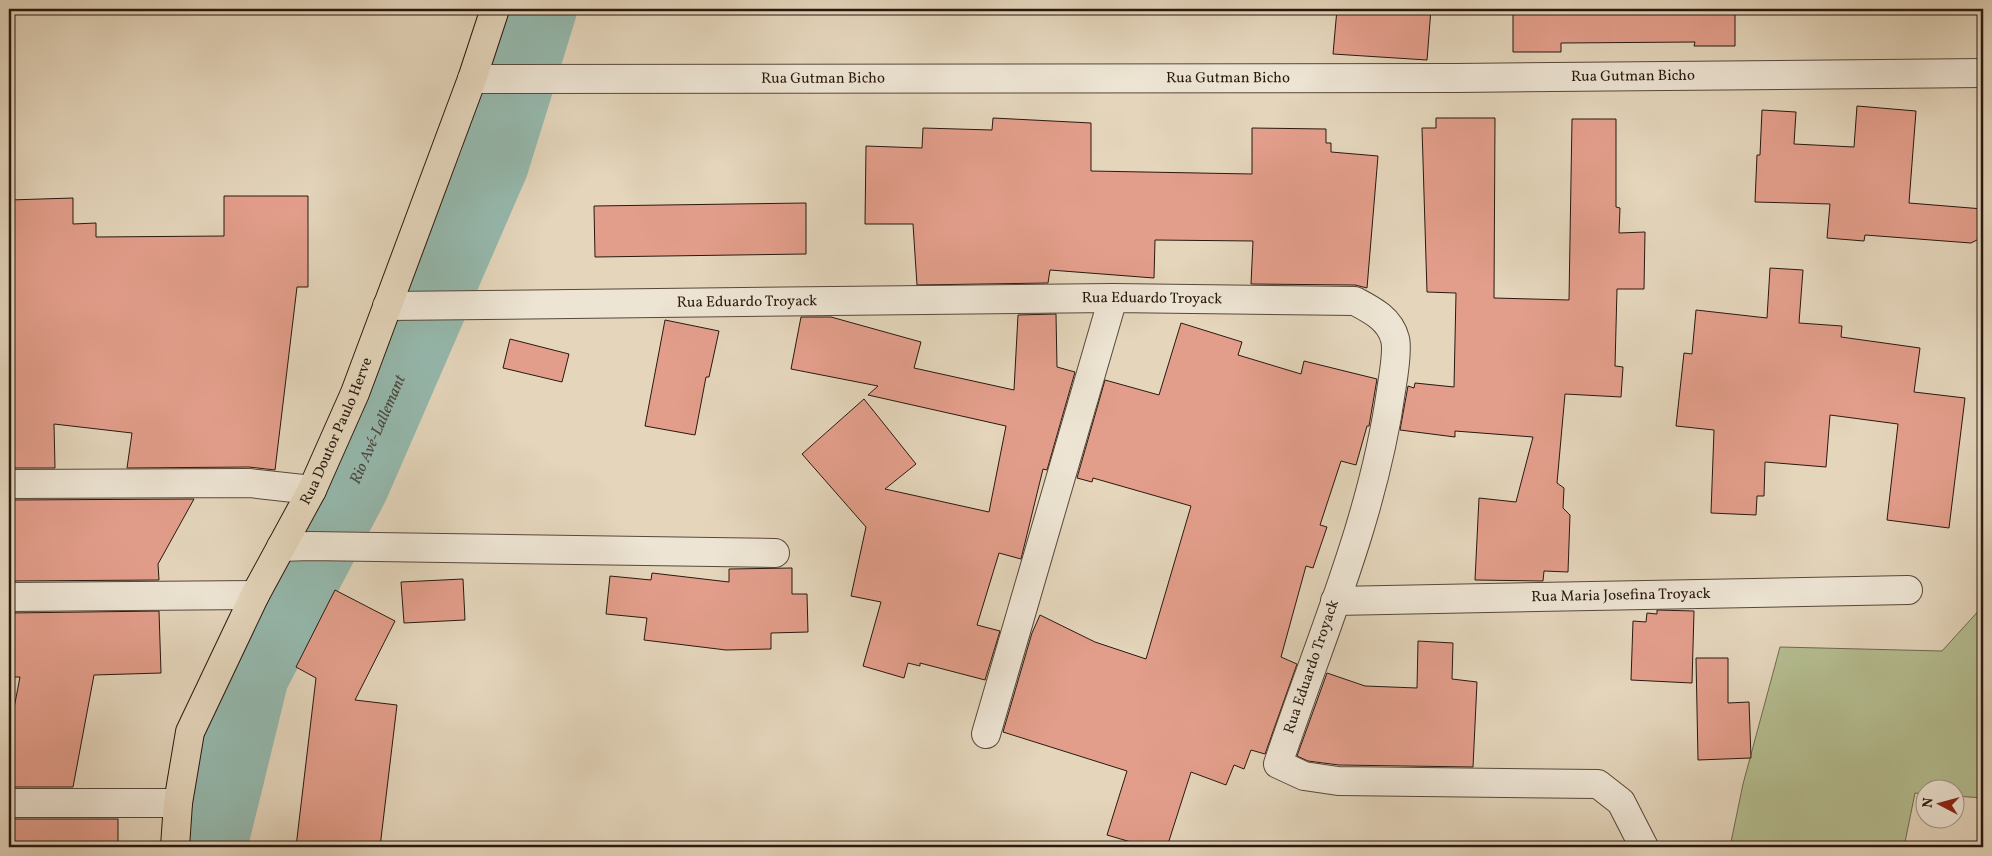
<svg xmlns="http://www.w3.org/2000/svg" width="1992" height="856" font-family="Vollkorn,serif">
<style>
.green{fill:#b4bd90;stroke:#6e6b50}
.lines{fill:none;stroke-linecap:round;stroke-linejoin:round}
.river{stroke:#95b9ae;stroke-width:70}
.building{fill:#e39e8b;stroke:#29190f}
.street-casing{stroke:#58483a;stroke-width:30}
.primary-casing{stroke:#29190f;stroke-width:30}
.street{stroke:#ede4d3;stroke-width:28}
.primary{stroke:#e4d5bb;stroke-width:28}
.labels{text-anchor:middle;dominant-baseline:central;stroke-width:5;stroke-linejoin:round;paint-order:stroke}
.street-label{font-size:15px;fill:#29190f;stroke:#ede4d3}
.water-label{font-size:16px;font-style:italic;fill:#49493f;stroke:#ede4d3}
</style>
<rect width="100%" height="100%" fill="#e4d5bb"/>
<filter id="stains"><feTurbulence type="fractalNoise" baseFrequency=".004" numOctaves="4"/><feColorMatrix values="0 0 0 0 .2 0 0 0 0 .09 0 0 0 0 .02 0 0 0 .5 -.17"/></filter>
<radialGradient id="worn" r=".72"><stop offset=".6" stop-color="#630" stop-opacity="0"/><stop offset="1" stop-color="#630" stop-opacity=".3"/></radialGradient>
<polygon class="green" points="1982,607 1983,798 1955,796 1954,788 1924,788 1924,794 1915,793 1904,847 1730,847 1743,784 1780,647 1942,651"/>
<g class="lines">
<path class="river" id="s1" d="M212 847 254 676 354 486 494 164 542 9"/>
</g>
<g class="building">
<polygon points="1337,9 1431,9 1427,60 1333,54"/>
<polygon points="1513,9 1735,9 1735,46 1694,46 1695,42 1561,43 1561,52 1513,52"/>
<polygon points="1857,106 1916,111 1909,203 1983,209 1983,237 1971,243 1865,235 1864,241 1827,238 1830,204 1755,202 1757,155 1760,155 1762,110 1796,112 1794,144 1854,147"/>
<polygon points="993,118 1091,123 1091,171 1252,174 1252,128 1326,129 1326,143 1331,143 1331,152 1378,156 1367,288 1355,285 1251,284 1253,241 1155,240 1154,278 1050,270 1048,283 917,285 913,224 865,224 866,146 922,148 923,128 992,130"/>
<polygon points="1436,118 1495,118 1494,298 1569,300 1572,119 1616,119 1616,207 1620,208 1619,233 1645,232 1644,289 1617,289 1615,366 1623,367 1621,397 1565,394 1557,483 1564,488 1563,508 1570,515 1568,572 1544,571 1543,581 1475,580 1479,498 1516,502 1533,437 1455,431 1455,437 1400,430 1408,386 1414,388 1415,383 1454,387 1456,293 1427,292 1422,128 1436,128"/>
<polygon points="224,196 308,196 308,287 297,287 275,470 249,467 127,468 132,433 54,424 55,468 9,468 9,200 73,198 73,224 96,223 96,237 224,236"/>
<polygon points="806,203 806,254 595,257 594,206"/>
<polygon points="1770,268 1803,270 1799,323 1842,326 1841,337 1920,348 1914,392 1965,398 1949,528 1887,520 1898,424 1830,415 1826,467 1765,462 1764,496 1757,496 1756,515 1711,513 1714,430 1676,426 1684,353 1692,354 1696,310 1767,318"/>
<polygon points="1056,314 1057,367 1075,372 1047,470 1043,469 1021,559 999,553 977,625 1000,631 985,680 920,663 920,666 908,663 904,678 863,666 881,602 851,596 866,527 802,454 864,399 916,464 885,489 989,512 1006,426 868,395 878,386 791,369 801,317 831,317 921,342 914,368 1014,390 1018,315"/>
<polygon points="665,320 719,331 709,377 706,377 695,435 645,426"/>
<polygon points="1181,323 1242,342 1238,355 1301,374 1304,361 1377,379 1369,426 1367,426 1356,465 1341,461 1320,525 1327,527 1313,568 1306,566 1281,657 1297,664 1265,754 1251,750 1244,769 1234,765 1226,785 1191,772 1167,847 1148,847 1107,835 1127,771 1003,732 1032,633 1040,615 1095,642 1146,659 1191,506 1093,478 1092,482 1077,478 1105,380 1159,395"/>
<polygon points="510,339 569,354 562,382 503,368"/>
<polygon points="194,499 158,564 159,580 9,581 9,500"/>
<polygon points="792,568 792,594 807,594 808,632 771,633 771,649 726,650 644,640 647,618 606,614 610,576 651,580 652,573 729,582 729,569"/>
<polygon points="463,579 465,620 404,623 401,582"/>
<polygon points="335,590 395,621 355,700 397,705 380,847 296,847 316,678 296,667"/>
<polygon points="1657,610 1694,611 1692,683 1631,680 1633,621 1646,622 1647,613 1657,614"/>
<polygon points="159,611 161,673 94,675 73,787 9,787 9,734 20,677 9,677 9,613"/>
<polygon points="1418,641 1453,643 1452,679 1477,682 1473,767 1339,765 1308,761 1297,756 1327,673 1365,686 1417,688"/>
<polygon points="1696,658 1728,658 1728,703 1749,702 1751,758 1698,760"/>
<rect x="9" y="819" width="109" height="28"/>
</g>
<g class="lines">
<defs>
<g id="street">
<path id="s2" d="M472 79 1456 78 1983 73"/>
<path id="s3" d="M387 306 1113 298 1355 301C1372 310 1390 319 1395 339 1398 350 1393 379 1391 391 1373 520 1319 641 1278 764L1304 776 1338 781 1598 784 1621 802 1644 847"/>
<polyline points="9,484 249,483 312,490"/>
<polyline points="281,547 310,546 775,553"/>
<polyline points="9,597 255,595"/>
<path id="s4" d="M1335 601 1908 590"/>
<polyline points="986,734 1113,298"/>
<polyline points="9,803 178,803"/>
</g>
<g id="primary">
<path id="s5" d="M175 847 178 803 190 732 255 595 312 490 355 393 472 79 495 9"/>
</g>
</defs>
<use href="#street" class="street-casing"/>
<use href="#primary" class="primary-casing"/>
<use href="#street" class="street"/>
<use href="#primary" class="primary"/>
</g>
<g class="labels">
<g class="street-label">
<text stroke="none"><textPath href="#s2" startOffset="1161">Rua Gutman Bicho</textPath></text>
<text stroke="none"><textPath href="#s2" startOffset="756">Rua Gutman Bicho</textPath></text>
<text stroke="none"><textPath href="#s2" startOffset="351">Rua Gutman Bicho</textPath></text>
<text stroke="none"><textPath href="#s3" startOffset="765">Rua Eduardo Troyack</textPath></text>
<text stroke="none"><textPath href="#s3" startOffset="360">Rua Eduardo Troyack</textPath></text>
<text stroke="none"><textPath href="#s5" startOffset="451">Rua Doutor Paulo Herve</textPath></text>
<text stroke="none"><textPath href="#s4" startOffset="286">Rua Maria Josefina Troyack</textPath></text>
<text transform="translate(1312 667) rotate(-71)">Rua Eduardo Troyack</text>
</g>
<g class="water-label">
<text stroke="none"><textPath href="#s1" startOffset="452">Rio Avé‐Lallemant</textPath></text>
</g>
</g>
<rect width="1992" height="856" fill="none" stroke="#e4d5bb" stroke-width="30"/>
<rect x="10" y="10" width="1972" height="836" fill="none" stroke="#29190f" stroke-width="2.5"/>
<rect x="15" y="15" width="1962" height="826" fill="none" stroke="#29190f"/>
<g transform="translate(1940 804) rotate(276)"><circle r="24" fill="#ede4d3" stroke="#9f9385"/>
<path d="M0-4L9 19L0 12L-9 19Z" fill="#8f2418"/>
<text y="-8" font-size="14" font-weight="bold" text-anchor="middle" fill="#29190f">N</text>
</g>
<rect width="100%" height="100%" filter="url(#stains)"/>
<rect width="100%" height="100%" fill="url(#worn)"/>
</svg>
